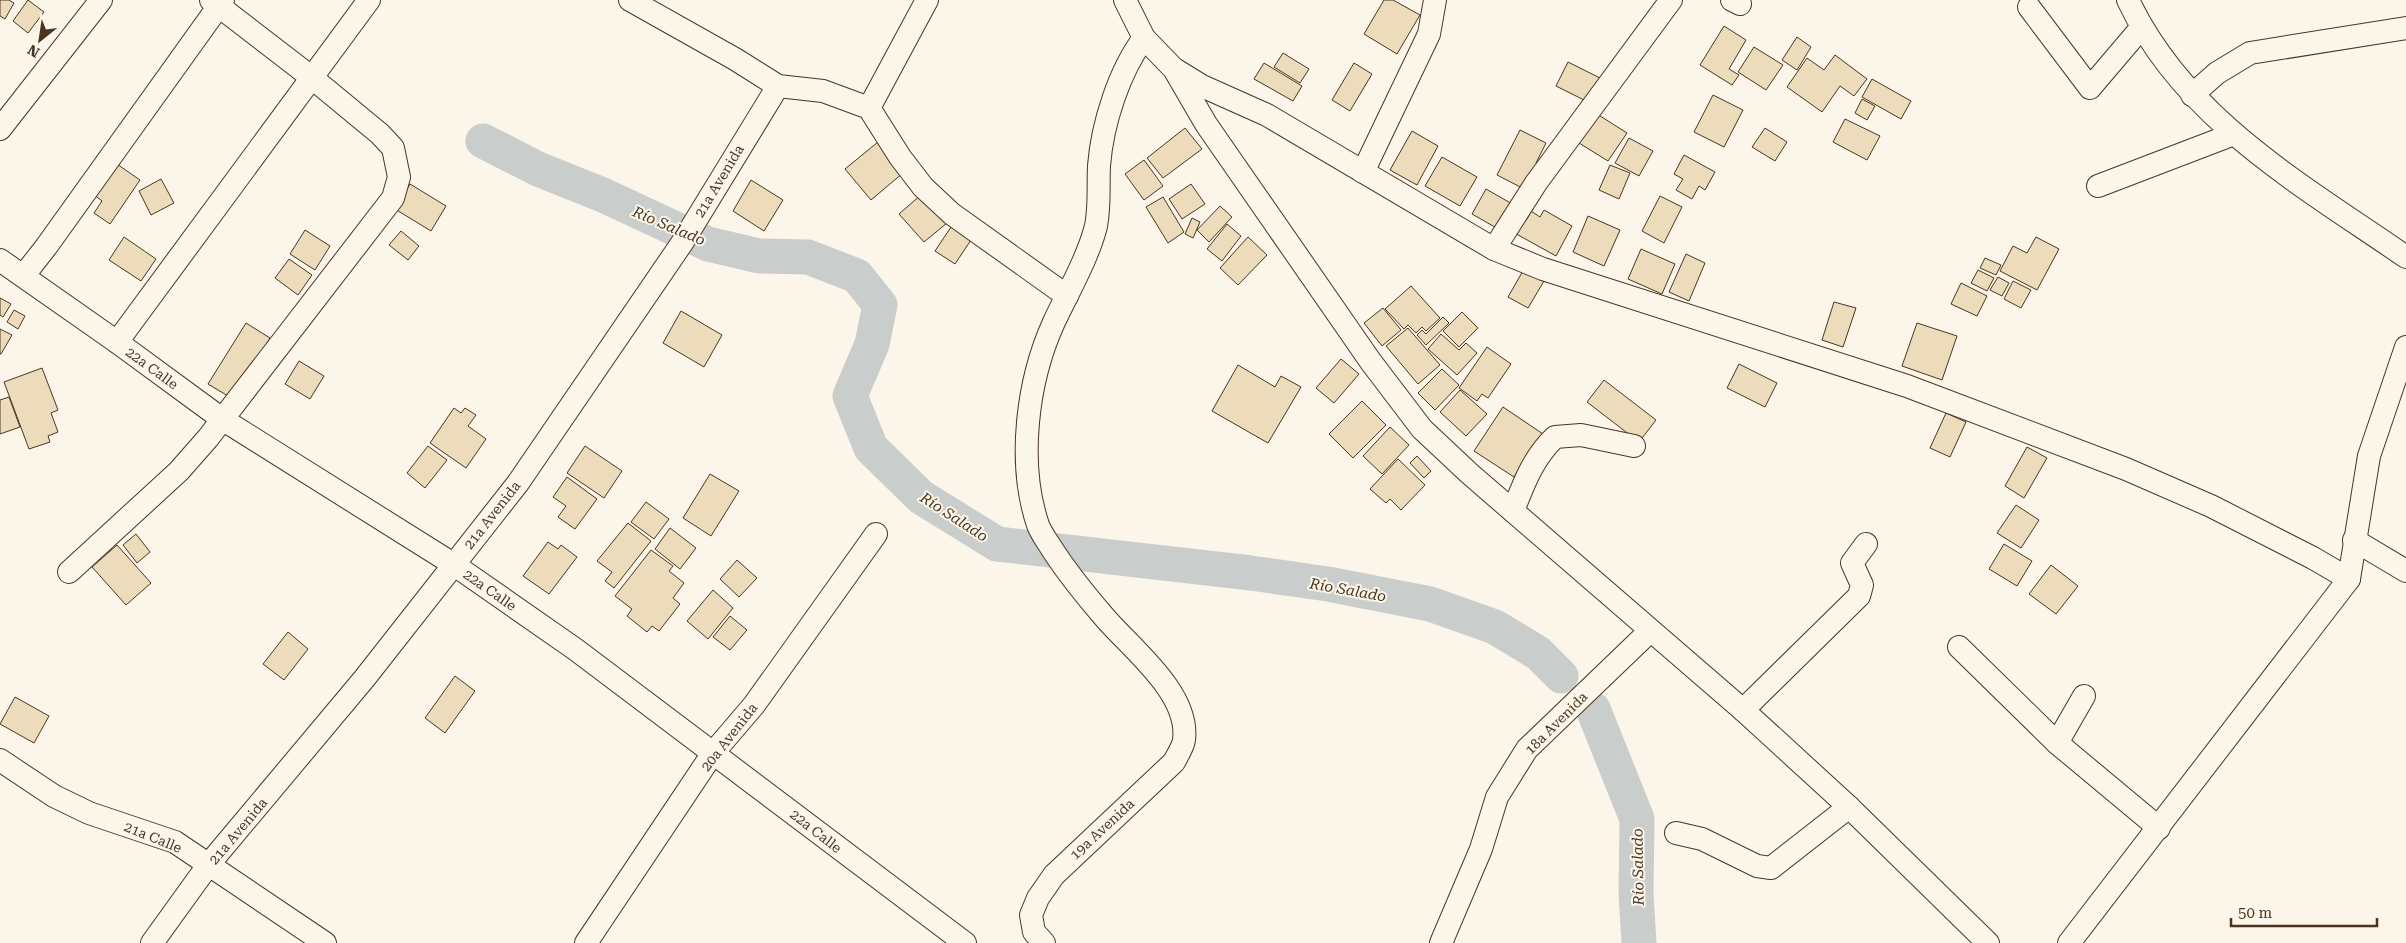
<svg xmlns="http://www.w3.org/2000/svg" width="2406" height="943" font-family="'Roboto Serif',serif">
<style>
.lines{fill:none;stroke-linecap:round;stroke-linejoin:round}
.river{stroke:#c9cecd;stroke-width:35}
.building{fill:#ecdcbc;stroke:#4a3520}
.minor-casing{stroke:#4a3520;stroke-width:24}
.minor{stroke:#fbf6e9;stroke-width:22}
.labels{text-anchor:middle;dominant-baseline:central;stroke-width:4;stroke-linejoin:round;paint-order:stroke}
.street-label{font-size:14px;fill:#4a3520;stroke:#fbf6e9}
.water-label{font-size:15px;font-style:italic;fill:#4a3520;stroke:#fbf6e9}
</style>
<rect width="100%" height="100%" fill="#fbf6e9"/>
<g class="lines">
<g class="river">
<polyline points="483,141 538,169 603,195 708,244 759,256 808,257 857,276 880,305 872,344 850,396 871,448 921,497 997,544 1251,573 1328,584 1430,604 1495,627 1538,653 1561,676"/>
<polyline points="1593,709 1637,819 1636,894 1639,943"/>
</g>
</g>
<g class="building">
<polygon points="0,0 9,0 14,3 5,19 0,16"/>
<polygon points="28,0 44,12 28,33 13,21"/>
<polygon points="1384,0 1393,0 1420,15 1397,54 1364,34"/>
<polygon points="1724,26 1746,40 1729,69 1739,75 1732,85 1700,65"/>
<polygon points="1797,37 1811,47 1797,70 1782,60"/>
<polygon points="1754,47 1783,65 1766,90 1738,72"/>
<polygon points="1283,53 1309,69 1300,83 1274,67"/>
<polygon points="1835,55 1867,79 1854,96 1840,86 1822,112 1787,87 1807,58 1824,70"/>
<polygon points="1568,62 1600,78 1588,102 1556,86"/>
<polygon points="1264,63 1302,86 1293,101 1254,79"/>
<polygon points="1354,63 1372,74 1350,111 1332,100"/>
<polygon points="1872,79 1911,101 1901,119 1862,97"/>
<polygon points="1713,95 1743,110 1724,147 1694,132"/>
<polygon points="1862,99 1875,106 1867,120 1855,113"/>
<polygon points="1597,114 1627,133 1608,161 1579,143"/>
<polygon points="1845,119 1880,136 1867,160 1833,142"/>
<polygon points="1185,128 1202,149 1163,178 1147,158"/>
<polygon points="1765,128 1787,142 1775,161 1752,147"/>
<polygon points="1520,130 1546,143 1536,163 1541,165 1528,191 1497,175"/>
<polygon points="1412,131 1438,146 1417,185 1390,170"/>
<polygon points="1629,138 1653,151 1639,176 1615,163"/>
<polygon points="878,142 903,173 871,200 845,169"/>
<polygon points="1684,155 1715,172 1705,190 1699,186 1692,199 1676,190 1683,179 1674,174"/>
<polygon points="1442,157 1477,177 1460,206 1425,186"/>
<polygon points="1144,160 1163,186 1144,200 1125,174"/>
<polygon points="114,162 140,180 110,224 94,213 102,201 93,194"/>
<polygon points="1610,165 1630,173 1619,199 1599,190"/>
<polygon points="161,179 174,203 151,215 139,191"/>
<polygon points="751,180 783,200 764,231 733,211"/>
<polygon points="410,184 446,206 431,231 395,209"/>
<polygon points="1191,184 1205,204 1182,219 1169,199"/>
<polygon points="1486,189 1514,205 1500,230 1472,214"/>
<polygon points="922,194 947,223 924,242 899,214"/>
<polygon points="1660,196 1682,207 1664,243 1642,231"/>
<polygon points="1163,197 1184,232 1168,243 1146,207"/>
<polygon points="1220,206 1232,217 1209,242 1197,230"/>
<polygon points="1544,210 1572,226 1556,256 1511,231 1520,215 1527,219 1531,211 1540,217"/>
<polygon points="1588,216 1620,230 1604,266 1573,252"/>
<polygon points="1192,218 1200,222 1193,238 1185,234"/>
<polygon points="953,224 973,237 955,264 935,251"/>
<polygon points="1227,224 1241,236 1222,261 1207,249"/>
<polygon points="305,230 330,246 315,270 290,254"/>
<polygon points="401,231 419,246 408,260 389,245"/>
<polygon points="124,237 156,259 141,281 109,260"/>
<polygon points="1248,237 1267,255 1238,285 1220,268"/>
<polygon points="2036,237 2059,249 2037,290 2000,271 2013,246 2027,253"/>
<polygon points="1641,249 1675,264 1662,294 1628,279"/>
<polygon points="1686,254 1705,263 1689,301 1669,292"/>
<polygon points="1985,258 2001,265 1996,275 1980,268"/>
<polygon points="289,259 312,275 298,295 275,278"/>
<polygon points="1524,269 1544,281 1528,308 1508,297"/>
<polygon points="1978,270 1994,278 1987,291 1971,283"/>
<polygon points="1998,277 2009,283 2002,296 1990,290"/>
<polygon points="2013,281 2031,290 2021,308 2004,299"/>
<polygon points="1961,283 1987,296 1977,316 1951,304"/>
<polygon points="1411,286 1440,318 1426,331 1422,327 1416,333 1408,325 1404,329 1385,309"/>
<polygon points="0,298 11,304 3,317 0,315"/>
<polygon points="1834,302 1856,308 1843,347 1822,340"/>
<polygon points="1383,308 1401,330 1382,346 1364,323"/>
<polygon points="14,310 25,316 18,329 7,322"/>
<polygon points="681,311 722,335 704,367 663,343"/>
<polygon points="1462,312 1478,328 1459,347 1443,331"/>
<polygon points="1443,317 1449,323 1426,345 1417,335 1422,330 1426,334"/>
<polygon points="246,323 270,338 233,399 208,384"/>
<polygon points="1917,323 1957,336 1942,380 1902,366"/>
<polygon points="1408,328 1440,365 1418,384 1386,346"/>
<polygon points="0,329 12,335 1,354 0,354"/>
<polygon points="1441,334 1459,350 1466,343 1477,353 1457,375 1428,349"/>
<polygon points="1487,347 1511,364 1488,398 1482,394 1477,401 1459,388"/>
<polygon points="1341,359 1359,374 1334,403 1316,388"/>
<polygon points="299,361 324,376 310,399 285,384"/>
<polygon points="1739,364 1777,383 1765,407 1727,388"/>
<polygon points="1238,365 1275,387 1281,376 1301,387 1268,443 1212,411"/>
<polygon points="42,368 58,410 51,413 58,432 48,436 50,442 29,449 4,382"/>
<polygon points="1442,369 1459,385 1435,410 1418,393"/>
<polygon points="1604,380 1656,420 1639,442 1587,402"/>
<polygon points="1460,390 1487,414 1466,436 1440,412"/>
<polygon points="9,397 20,427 0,434 0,400"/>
<polygon points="1362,401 1386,425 1353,458 1329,434"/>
<polygon points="1503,407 1543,434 1514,477 1474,451"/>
<polygon points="454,408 461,413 465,408 476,415 468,426 486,439 466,468 430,443"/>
<polygon points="1946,413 1966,422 1950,457 1930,448"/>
<polygon points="1390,427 1409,445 1382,474 1363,456"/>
<polygon points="428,446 447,460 425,488 407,473"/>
<polygon points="585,446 622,471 604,498 567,473"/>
<polygon points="2027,447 2047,458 2024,498 2005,486"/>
<polygon points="1417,456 1431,471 1424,478 1410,463"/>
<polygon points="1398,459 1425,485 1401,510 1390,499 1386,503 1370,489"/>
<polygon points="710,474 739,491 711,536 683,518"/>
<polygon points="567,477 597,499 575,529 558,517 566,506 553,497"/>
<polygon points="646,502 669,519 654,539 631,522"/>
<polygon points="2016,505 2039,520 2021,548 1997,533"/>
<polygon points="628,523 651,541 614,588 605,581 612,572 597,561"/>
<polygon points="670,528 696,548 680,569 655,549"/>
<polygon points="136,534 150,552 137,563 123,545"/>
<polygon points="548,542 558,549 561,545 577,557 549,594 523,576"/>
<polygon points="2004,544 2032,561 2017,586 1989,569"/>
<polygon points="117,545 151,583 126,605 92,567"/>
<polygon points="651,550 673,566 669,571 684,583 673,598 680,604 659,631 652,626 647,632 627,616 632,609 615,596"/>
<polygon points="737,560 757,578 739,597 720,579"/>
<polygon points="2051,565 2078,586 2056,614 2029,594"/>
<polygon points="713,590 733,608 708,639 687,621"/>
<polygon points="730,616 747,630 730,650 713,637"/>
<polygon points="288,632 308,649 284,680 263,664"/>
<polygon points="455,676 475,691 445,733 425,718"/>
<polygon points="15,697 49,716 34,743 0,724"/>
</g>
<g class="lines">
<defs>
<g id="minor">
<polyline points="630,0 735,59 778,86 823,91 869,108 900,157 923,187 952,214 1067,296"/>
<polyline points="1125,0 1144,38 1174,69 1206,124 1371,362 1422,429 1470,474 1743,710 1849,807 1988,943"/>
<polyline points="1732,0 1740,4"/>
<path d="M2128 0C2184 119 2302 185 2406 257"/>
<polyline points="2029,7 2090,88 2141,28"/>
<polyline points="1176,70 1202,86 1267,115 1494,249 1543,269 1907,386 2126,469 2211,506 2313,558 2349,579"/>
<polyline points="2192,95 2217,73 2250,53 2406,28"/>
<polyline points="869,108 927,0"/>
<polyline points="0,129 101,0"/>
<polyline points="1363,172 1429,34 1435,0"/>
<polyline points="2098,186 2234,134"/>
<polyline points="1494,249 1536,183 1671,0"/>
<polyline points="0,260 117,342 222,419 453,564 575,649 965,943"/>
<polyline points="24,275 46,247 223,0"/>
<polyline points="117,342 369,0"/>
<path d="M1513 511C1524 483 1533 458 1555 437L1581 435 1634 446"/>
<polyline points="2354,540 2406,571"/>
<polyline points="69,572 179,471 208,438 393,198 399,177 393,148 380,134 311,77 211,0"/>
<polyline points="1959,647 2057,743"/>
<polyline points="2084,696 2057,743 2159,828"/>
<polyline points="1743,710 1859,596 1862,585 1852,563 1866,544"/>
<polyline points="0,760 54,796 89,813 175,842 325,943"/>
<polyline points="1676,833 1702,839 1757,866 1771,868 1849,807"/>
<polyline points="152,943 209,864 364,679 518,483 682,243 778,86"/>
<polyline points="586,943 713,753 754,705 876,534"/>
<path d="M1044 943 1034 932 1031 915 1038 898 1054 875 1174 762C1177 756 1183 747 1184 740 1190 694 1133 650 1106 619 1087 597 1068 574 1052 549 1047 541 1041 533 1038 525 1017 463 1027 381 1054 322 1068 292 1088 258 1096 226 1100 206 1098 186 1099 166 1102 125 1119 71 1144 38"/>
<polyline points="1441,943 1481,849 1497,797 1527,749 1650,631"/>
<polyline points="2069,943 2349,579 2369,456 2406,347"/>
</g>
</defs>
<use href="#minor" class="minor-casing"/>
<use href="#minor" class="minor"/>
</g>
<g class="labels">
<g class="street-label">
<text transform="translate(719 181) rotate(-59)">21a Avenida</text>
<text transform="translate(152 368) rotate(36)">22a Calle</text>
<text transform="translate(492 515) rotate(-52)">21a Avenida</text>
<text transform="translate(490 590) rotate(35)">22a Calle</text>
<text transform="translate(1556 723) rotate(-45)">18a Avenida</text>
<text transform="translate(729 737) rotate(-52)">20a Avenida</text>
<text transform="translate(1102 829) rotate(-43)">19a Avenida</text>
<text transform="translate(238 831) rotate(-50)">21a Avenida</text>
<text transform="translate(816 831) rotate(38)">22a Calle</text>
<text transform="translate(153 837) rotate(22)">21a Calle</text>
</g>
<g class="water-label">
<text transform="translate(669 226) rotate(23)">Río Salado</text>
<text transform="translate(954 517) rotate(33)">Río Salado</text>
<text transform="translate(1348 590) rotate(10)">Río Salado</text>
<text transform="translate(1638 867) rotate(-91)">Río Salado</text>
</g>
</g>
<g transform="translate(40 40) rotate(210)" stroke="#fbf6e9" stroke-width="4" paint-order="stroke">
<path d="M0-4L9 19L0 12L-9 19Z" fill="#4a3520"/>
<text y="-8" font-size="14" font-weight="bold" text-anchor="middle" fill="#4a3520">N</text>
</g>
<path d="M2231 918v8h146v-8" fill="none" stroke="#4a3520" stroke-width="2.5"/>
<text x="2238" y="918" font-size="15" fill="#4a3520" stroke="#fbf6e9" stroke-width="4" paint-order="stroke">50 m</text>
</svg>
